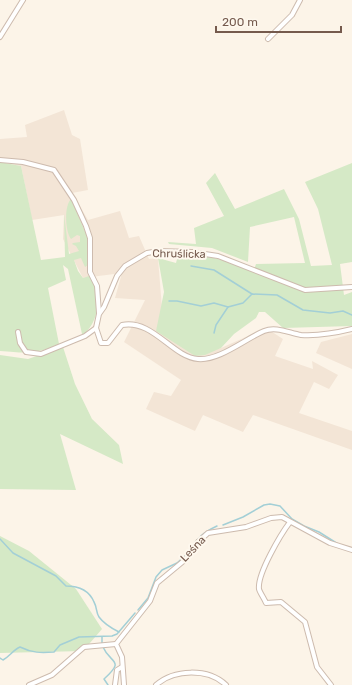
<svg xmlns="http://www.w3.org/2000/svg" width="352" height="685" font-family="Rubik,sans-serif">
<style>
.residential{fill:#f3e5d6}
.green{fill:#d5e9c6}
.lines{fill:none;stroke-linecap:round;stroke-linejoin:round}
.stream{stroke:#a3cfd6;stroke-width:1.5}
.minor-casing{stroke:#cdbbae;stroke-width:6}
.minor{stroke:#fff;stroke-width:4}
.labels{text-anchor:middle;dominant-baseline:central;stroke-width:4;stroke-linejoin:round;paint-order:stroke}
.street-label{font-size:11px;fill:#755a4d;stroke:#fef8ee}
</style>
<rect width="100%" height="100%" fill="#fcf4e8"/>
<g class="residential">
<polygon points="64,110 72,135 80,139 88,190 72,193 88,220 120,211 129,238 139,236 149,259 158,258 162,308 195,356 221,348 266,328 283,339 275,356 313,369 312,361 338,375 329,389 314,382 299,413 352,431 352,450 253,415 243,432 203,415 195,431 146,409 154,392 171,396 181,380 124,342 145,300 115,298 122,273 83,278 63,239 64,215 32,220 21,166 0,162 0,139 27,137 25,125"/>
<polygon points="352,334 352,369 316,353 321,342"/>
</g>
<g class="green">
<path d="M0 162 21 166 41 260 65 257 64 214 69 254 79 251 76 246 72 244 73 243 80 242V236L77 235 71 239C65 231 64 206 71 199L87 236 88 265 85 267 81 258 74 260 78 271 83 278 89 276C102 293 100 320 84 334H82L68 269 63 265 66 280 48 288 59 344C34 355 26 353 0 351Z"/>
<path d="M352 163V262L340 264 344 295 352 292V326L283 328 265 312H259L256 318 234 334 221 348 205 355 195 356 156 331 164 292 158 258 176 263 178 255C194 254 209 256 225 261 240 265 237 269 255 267L256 264 305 263 294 217 250 227 248 262 212 248 169 244 168 242 196 244 194 228 224 216 206 183 215 173 235 209 284 189 299 219 311 266 332 265 318 209 305 182Z"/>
<polygon points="63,347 75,384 92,419 119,445 123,464 60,434 76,490 0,489 0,355 28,359"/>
<polygon points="0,536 29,551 76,589 102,629 83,651 0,653"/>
</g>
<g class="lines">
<g class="stream">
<polyline points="191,266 214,270 252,294"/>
<polyline points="169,301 177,301 201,306 214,303 228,307 243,303 252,294 277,295 303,310 330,313 343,311 352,315"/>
<polyline points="214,333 216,325 228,307"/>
<polyline points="223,525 243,517 264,505 270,504 280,506 292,519 304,526 319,532 338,544"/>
<path d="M0 539 13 553 56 576 66 586C78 586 89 590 94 602 97 607 96 613 99 617 104 624 111 628 119 632"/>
<path d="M189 551C197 538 204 532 217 526"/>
<polyline points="138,610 148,598 156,577 162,570 177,563 187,554"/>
<polyline points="102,637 102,643"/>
<path d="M103 647C110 664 126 659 104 679L108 685"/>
<path d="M0 658 3 660C10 656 13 650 20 647 32 653 41 653 54 652L60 645 79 637 112 636 117 634 135 613"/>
</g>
<defs>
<g id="minor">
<polyline points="0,37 23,0"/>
<polyline points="268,39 292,15 300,0"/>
<polyline points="0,160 23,162 54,170 74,200 86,226 90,238 90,272 97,286 99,313"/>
<path d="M352 287 305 290 218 256 192 252 159 251 147 253 125 266 117 276 104 307 99 314 96 328 101 343H108L122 325C153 319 172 357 198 359 219 361 245 339 264 331 276 326 289 333 301 335 317 336 336 333 352 329"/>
<polyline points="18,332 20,343 26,352 41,354 85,336 96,328"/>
<path d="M290 522C281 534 257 574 259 589 260 593 264 598 266 603L281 602 305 622 317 667 331 685"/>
<polyline points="29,685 52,675 84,647 116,644"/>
<polyline points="115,685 117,670 122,667"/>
<polyline points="124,685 122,657 116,644 150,601 157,583 186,559 198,542 208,533 246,527 271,518 282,517 330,543 352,550"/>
<path d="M156 685C174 669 208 668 226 685"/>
</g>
</defs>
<use href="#minor" class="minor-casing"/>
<use href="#minor" class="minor"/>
</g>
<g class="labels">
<g class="street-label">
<text transform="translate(179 254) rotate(1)">Chruślicka</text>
<text transform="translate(193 549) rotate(-46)">Leśna</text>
</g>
</g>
<path d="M216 26v6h125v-6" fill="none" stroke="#755a4d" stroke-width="2"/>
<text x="222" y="26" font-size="12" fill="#755a4d" stroke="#fef8ee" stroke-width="3" paint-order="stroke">200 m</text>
</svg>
